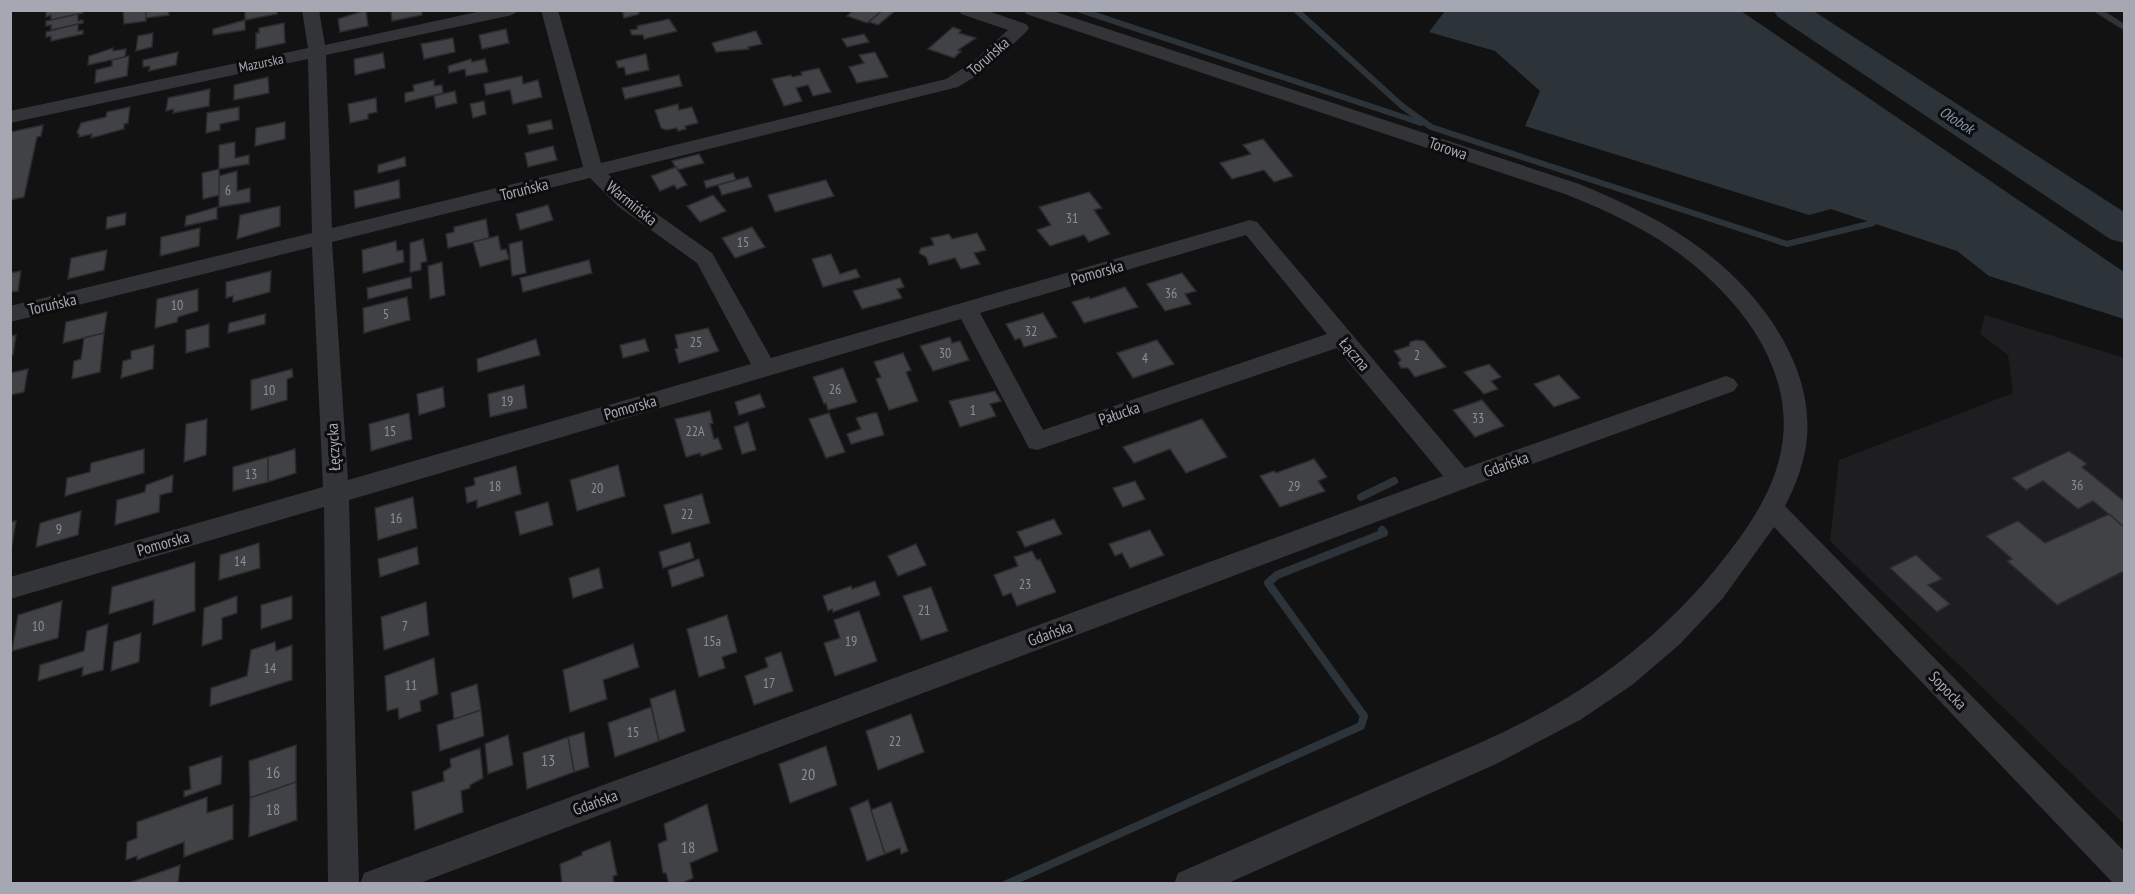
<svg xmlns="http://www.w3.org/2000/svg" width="2135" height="894" font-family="'PT Sans Narrow',sans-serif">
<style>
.built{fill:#1e1e20}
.water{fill:#2c343a}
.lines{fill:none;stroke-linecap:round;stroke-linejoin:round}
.stream-far1{stroke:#2c343a;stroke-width:6}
.stream{stroke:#2c343a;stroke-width:8}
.river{fill:#2c343a;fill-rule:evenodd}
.building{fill:#414246;stroke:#2c2c2f;stroke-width:1.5}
.minor{fill:#333437;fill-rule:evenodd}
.labels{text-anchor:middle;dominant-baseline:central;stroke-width:6;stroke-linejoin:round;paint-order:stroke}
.far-street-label{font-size:14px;fill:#a5a8b2;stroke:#0d0d0e}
.number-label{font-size:14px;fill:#8c8e97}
.far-water-label{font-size:15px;font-style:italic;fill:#7f95aa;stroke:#0d0d0e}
.street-label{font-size:16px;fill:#a5a8b2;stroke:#0d0d0e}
.near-number-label{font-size:16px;fill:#8c8e97}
</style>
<rect width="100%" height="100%" fill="#121213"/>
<polygon class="built" points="1985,315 2124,358 2123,823 1830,541 1839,460 2013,393 2008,355 1980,334"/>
<polygon class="water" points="1445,11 1741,11 2124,272 2124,319 1989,276 1957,251 1831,209 1809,215 1525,126 1540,91 1495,51 1429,32"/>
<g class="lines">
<g class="stream-far1">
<polyline points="1080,10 1421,123"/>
<polyline points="1296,10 1402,106 1431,127 1787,244 1873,223"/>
<polyline points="2097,10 2124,27"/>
</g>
<g class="stream">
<polyline points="1361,497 1394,481"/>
<polyline points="1007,884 1361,726 1364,716 1268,583 1277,575 1384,533 1382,530"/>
</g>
<polygon class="river" points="1773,10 1812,10 2124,212 2124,243 2110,239 1778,17"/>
</g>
<g class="building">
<polygon points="50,10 82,10 83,13 51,20 51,15 46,17 46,11"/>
<polygon points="123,10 146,10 146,21 124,24"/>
<polygon points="146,10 168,10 169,15 146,18"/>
<polygon points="245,10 277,10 277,14 245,20"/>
<polygon points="366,10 368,26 340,32 338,19"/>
<polygon points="391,10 422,10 422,15 392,21"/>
<polygon points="622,10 638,10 639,14 624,18"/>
<polygon points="854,10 883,10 867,23 847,16"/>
<polygon points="883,10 896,10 878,25 869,22"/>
<polygon points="78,14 78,21 83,20 83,23 51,30 51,25 46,26 46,21"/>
<polygon points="669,19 677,31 644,39 643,35 632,35 630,30 638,29 637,26"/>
<polygon points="245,20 245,30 213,35 213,29"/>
<polygon points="284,23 285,43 256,49 256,33 259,33 259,28"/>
<polygon points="78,24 78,31 83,30 83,34 51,41 51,36 46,37 46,32"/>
<polygon points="953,27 961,30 959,33 976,38 958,50 961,51 954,58 928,49"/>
<polygon points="506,29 509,43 482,49 479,35"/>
<polygon points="756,31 762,44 748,47 749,49 716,52 712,43"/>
<polygon points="153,33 152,47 136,51 138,36"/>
<polygon points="864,34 869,42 847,47 842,39"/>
<polygon points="453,38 455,52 424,59 421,44"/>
<polygon points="113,48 113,51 126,49 125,57 88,65 89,56"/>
<polygon points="178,52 176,65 149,71 150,66 143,67 143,60"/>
<polygon points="875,52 888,77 857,83 849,67 864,63 859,55"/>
<polygon points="383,53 385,68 355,75 354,59"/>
<polygon points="646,54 649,70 626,75 624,67 618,68 616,61"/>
<polygon points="129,56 127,76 95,83 96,70 112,66 112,60"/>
<polygon points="471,59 472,62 485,59 488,72 466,76 465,69 449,73 448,66"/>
<polygon points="819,68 831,92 813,96 808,85 796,88 802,101 784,106 772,79 791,75 792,77 802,75 801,72"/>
<polygon points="679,75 682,86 625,99 622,88"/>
<polygon points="522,76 523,84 538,80 542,97 513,104 510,90 486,95 484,84"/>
<polygon points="268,77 269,93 234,100 234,85"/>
<polygon points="434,80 434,86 442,85 443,93 405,102 405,93 414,91 413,85"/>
<polygon points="210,89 209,106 173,113 174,109 166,111 168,98"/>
<polygon points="455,91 457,103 436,108 434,96"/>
<polygon points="376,98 377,112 368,114 368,119 350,123 348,104"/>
<polygon points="484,101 486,114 473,118 470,104"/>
<polygon points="678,104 679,110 692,107 698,123 685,126 686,129 678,131 677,128 666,130 661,128 655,110"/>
<polygon points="130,107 128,123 124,124 124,129 91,138 92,134 79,137 79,134 77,133 81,123 106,117 107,112"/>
<polygon points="239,107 239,120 220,124 220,130 206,133 207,113"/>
<polygon points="551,120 553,129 529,134 527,125"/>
<polygon points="285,122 285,139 255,146 256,128"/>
<polygon points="43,125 41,136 37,137 24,197 10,200 10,132"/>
<polygon points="1263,139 1293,176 1274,182 1264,170 1232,179 1220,163 1251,154 1243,145"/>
<polygon points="235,142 235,158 249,155 249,164 219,169 219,145"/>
<polygon points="553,146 557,160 528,167 525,153"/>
<polygon points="699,154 704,163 677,170 672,161"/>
<polygon points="405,157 406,166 378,173 378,165"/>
<polygon points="676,167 687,185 677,189 674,185 660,191 651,176"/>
<polygon points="219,169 220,195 203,199 202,173"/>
<polygon points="237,171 237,191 250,188 250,202 219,207 219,176"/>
<polygon points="733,173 736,180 706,188 704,181"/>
<polygon points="748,177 752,187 722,195 718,185"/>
<polygon points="399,180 400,198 355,208 354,191"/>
<polygon points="826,180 834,196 775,212 768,195"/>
<polygon points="1089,192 1102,208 1094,210 1110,234 1089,242 1084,235 1050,246 1037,230 1051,225 1039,207"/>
<polygon points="713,195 726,211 700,222 687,206"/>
<polygon points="548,205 553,220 520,230 516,214"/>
<polygon points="280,206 280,226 237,239 240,215"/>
<polygon points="217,207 217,219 185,226 186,216"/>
<polygon points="126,213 125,225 106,229 107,217"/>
<polygon points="486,219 489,238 448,248 446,234 454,232 454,227"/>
<polygon points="752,227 765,247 735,258 722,238"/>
<polygon points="200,228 199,246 160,256 161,237"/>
<polygon points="977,233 986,250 974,253 980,264 961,269 955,258 929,265 926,257 919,253 921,248 934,245 931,238 949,234 952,239"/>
<polygon points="498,236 501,250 506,249 509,259 480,267 473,242"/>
<polygon points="423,239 427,261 421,263 421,270 410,272 410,243"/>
<polygon points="396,241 397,251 403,250 404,262 363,273 362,250"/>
<polygon points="522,241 526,273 512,276 509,244"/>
<polygon points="107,250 104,270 68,279 71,258"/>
<polygon points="831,254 840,274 856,269 860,277 823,287 812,259"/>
<polygon points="589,260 592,273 523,292 520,278"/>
<polygon points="442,262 445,295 430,299 428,266"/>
<polygon points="21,271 18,291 10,292 10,273"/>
<polygon points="271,271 270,292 233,302 233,296 226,298 226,282"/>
<polygon points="1182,273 1196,291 1185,294 1191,304 1165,311 1147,284"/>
<polygon points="411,277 412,288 368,299 367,288"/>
<polygon points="900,278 904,287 897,289 902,298 862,309 853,291"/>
<polygon points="1125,287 1138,307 1084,323 1072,302 1089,297 1090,299"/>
<polygon points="198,289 198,311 178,317 177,322 155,328 157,299"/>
<polygon points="407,297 410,320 364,333 363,308"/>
<polygon points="107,312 104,333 63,343 66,322"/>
<polygon points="1043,313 1057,337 1024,347 1020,338 1015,340 1006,324"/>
<polygon points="265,314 265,324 228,333 229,323"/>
<polygon points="209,324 209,347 186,353 186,330"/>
<polygon points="708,328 719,351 679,363 675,349 678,348 675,335"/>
<polygon points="104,333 100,372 72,379 74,361 81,359 84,338"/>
<polygon points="16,335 13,355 10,356 10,336"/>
<polygon points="950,337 952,343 960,341 969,360 933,371 920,346"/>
<polygon points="536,339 540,355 478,372 477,359"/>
<polygon points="645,339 649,351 623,358 620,345"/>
<polygon points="1157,340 1174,364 1133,378 1117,353"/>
<polygon points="1416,340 1424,341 1446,367 1415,377 1408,368 1401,368 1398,363 1401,360 1394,351 1409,346 1410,342"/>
<polygon points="154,345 153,369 121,378 123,361 131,359 131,351"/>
<polygon points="903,353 911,370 906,372 918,401 889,410 876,379 881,377 874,362"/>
<polygon points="1489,364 1501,377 1491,381 1498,389 1484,394 1464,372"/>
<polygon points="843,368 857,402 828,410 826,403 824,404 813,377"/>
<polygon points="28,369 24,392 10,395 10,373"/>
<polygon points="292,369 293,377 287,379 287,400 251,410 251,380"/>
<polygon points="1559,375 1580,398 1554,407 1534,384"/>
<polygon points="524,385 527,408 490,417 488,394"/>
<polygon points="443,387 445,407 419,415 417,394"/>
<polygon points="995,391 1001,401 990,404 996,416 960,427 949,401"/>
<polygon points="760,394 765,407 739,415 735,402"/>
<polygon points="1482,400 1504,426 1475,437 1453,410"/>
<polygon points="710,411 713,423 710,424 714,439 718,438 722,449 701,456 700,453 686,457 675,419"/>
<polygon points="409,413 412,439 371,451 369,424"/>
<polygon points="829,413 845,452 826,458 809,419"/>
<polygon points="873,413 877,413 884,435 851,444 847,434 861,429 856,418"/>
<polygon points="207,419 206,455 184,462 186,424"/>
<polygon points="1202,419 1227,457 1186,473 1170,449 1134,463 1123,447"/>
<polygon points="748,422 756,450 742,454 734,427"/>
<polygon points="144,449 144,473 65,496 67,478 90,472 91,463"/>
<polygon points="295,449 296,473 268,482 268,457"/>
<polygon points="2069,451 2087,464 2082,467 2124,501 2124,527 2093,501 2078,509 2043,481 2026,490 2012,478"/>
<polygon points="268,457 268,482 233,491 233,467"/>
<polygon points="1314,459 1327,477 1318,481 1325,491 1280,507 1260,476 1274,471 1276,473"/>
<polygon points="618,465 625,496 577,511 570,480"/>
<polygon points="516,466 521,494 477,508 477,500 467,503 465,488 475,485 474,478"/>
<polygon points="173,475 172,492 160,495 159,512 115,525 117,500 145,492 146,485"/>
<polygon points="1135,481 1145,499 1123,507 1113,488"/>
<polygon points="702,494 710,523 672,534 664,505"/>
<polygon points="413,497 417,528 378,540 375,508"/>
<polygon points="548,502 553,525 520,535 515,512"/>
<polygon points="81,511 78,535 36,547 40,523"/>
<polygon points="2109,514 2124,527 2124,571 2057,605 2007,561 2012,559 1986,536 2018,521 2045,543"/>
<polygon points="1054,519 1062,534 1025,547 1017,532"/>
<polygon points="16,521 11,551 10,552 10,522"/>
<polygon points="1150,530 1164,555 1130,568 1122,553 1115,556 1109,544"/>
<polygon points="690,542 694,558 663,568 659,552"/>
<polygon points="259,543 260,568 219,580 220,555"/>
<polygon points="916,544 926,565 898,576 888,556"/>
<polygon points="417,547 419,564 380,577 378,559"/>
<polygon points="1032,551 1037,560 1040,559 1056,592 1017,606 1011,593 1003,596 994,575 1018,566 1014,557"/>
<polygon points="1916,555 1942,579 1928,585 1950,604 1937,612 1890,568"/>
<polygon points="699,559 704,576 672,587 668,570"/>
<polygon points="195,562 195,611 153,625 154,600 109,614 112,587"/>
<polygon points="599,568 603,588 573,598 569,578"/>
<polygon points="875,581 880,595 833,612 832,609 828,611 823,596 851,586 852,589"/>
<polygon points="931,587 948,631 921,640 903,596"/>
<polygon points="237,596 237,613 222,618 222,639 202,646 204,608"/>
<polygon points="292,596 292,619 261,629 261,605"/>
<polygon points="62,601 58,638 12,651 18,615"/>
<polygon points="426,602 429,635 384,650 381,617"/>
<polygon points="859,611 877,661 835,676 824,643 840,638 834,620"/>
<polygon points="727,615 737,652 722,657 725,668 699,677 687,629"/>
<polygon points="108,624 103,670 82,676 83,667 38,681 40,665 84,651 87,631"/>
<polygon points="141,633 139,662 111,671 114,642"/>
<polygon points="275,642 276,651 292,645 292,680 210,706 211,688 247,676 251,650"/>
<polygon points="633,644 639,667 603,680 607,699 570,712 563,670"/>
<polygon points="781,652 793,691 754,705 745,676 768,667 765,658"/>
<polygon points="434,658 438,694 420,701 421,711 399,719 398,708 387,711 385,676"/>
<polygon points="477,684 481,710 454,720 451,693"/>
<polygon points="675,690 685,731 659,741 650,699"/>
<polygon points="651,707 659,741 615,757 608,723"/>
<polygon points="481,710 484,736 440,751 437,725"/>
<polygon points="911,714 924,752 878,770 866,731"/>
<polygon points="584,732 589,767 574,772 568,737"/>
<polygon points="508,735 513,765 488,774 485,744"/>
<polygon points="568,737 574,772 527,789 523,753"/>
<polygon points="296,745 296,782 250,798 249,761"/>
<polygon points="826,746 837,785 790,803 779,764"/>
<polygon points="480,748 483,778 470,785 470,788 461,791 463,812 415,830 412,792 444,781 443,772 451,767 450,759"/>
<polygon points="222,756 221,784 184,797 184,791 191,789 189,767"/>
<polygon points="296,782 297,820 249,837 250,798"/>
<polygon points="207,797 207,813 233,805 233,839 184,857 184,842 137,860 137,856 126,860 127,842 137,838 137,822"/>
<polygon points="868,800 885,854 867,861 850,808"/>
<polygon points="891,802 908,851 901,854 900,848 885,854 871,810"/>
<polygon points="707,804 718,851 690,863 693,878 680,884 669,884 666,873 663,873 658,844 667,840 664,824"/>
<polygon points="610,841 617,875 613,876 614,884 562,884 560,864 582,855 582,852"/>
<polygon points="180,865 178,884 126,884"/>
</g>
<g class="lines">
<g class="minor">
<path d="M302 10H319L325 45 486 10H520L512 15 326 55 332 228 583 167 541 10H558L601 163 946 79 973 62 1008 30 961 14 959 10H985L1026 24 1029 28 1026 32 986 70 958 87 608 174 633 197 712 253 771 358 1250 220 1257 222 1465 468 1726 376 1734 379 1738 385 1734 391 1469 487 417 884H360L364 873 375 869 1443 476 1337 348 1037 450 1029 448 961 319 349 500 359 884H328L324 507 10 599V577L323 487 312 247 10 322V306L312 233 308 59 10 123V111L308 48ZM590 178 619 207 697 263 751 364 348 480 332 242ZM1246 235 1327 334 1043 430 980 313Z"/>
<path d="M1024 10H1050L1579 184C1623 202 1666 222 1704 251 1760 293 1813 364 1807 437 1805 461 1796 485 1785 506L2124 851V884L2113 883 1774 527 1723 598 1680 644 1632 685 1580 720 1496 764 1226 884H1174L1178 873C1247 843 1316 813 1386 783 1444 758 1504 735 1560 702 1618 668 1671 623 1714 571 1741 538 1768 502 1779 460 1803 369 1732 287 1661 241 1631 222 1598 207 1565 194L1026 14Z"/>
</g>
</g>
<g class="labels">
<g class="far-street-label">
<text transform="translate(261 63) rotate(-12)">Mazurska</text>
</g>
<g class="number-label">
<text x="228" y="190">6</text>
<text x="1072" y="218">31</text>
<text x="743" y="242">15</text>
<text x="1171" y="293">36</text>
<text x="177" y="305">10</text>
<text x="386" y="314">5</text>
<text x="1031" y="331">32</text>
<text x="696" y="342">25</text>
<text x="945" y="353">30</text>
<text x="1417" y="355">2</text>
<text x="1145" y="358">4</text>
<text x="835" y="389">26</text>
<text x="269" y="390">10</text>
<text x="507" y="401">19</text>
<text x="973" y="410">1</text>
<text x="1478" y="418">33</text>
<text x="390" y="431">15</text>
<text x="695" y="431">22A</text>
<text x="251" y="474">13</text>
<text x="2077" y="485">36</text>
<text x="495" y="486">18</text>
<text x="1294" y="486">29</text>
<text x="597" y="488">20</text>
<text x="687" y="514">22</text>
<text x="396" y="518">16</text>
<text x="59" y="529">9</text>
<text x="240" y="561">14</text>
<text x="1025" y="584">23</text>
<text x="924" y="610">21</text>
<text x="38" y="626">10</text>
<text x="405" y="626">7</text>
<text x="712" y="641">15a</text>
<text x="851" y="641">19</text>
<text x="270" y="668">14</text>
<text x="769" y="683">17</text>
<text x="411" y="685">11</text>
<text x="633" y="732">15</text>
<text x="895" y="741">22</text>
</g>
<g class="far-water-label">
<text transform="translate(1957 120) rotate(33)">Ołobok</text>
</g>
<g class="street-label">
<text transform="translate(988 56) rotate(-41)">Toruńska</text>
<text transform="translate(1448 148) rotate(19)">Torowa</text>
<text transform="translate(524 189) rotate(-14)">Toruńska</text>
<text transform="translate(632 203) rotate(39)">Warmińska</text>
<text transform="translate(1097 272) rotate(-16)">Pomorska</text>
<text transform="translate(52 304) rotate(-13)">Toruńska</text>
<text transform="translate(1355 354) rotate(50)">Łączna</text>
<text transform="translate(630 407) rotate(-16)">Pomorska</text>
<text transform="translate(1119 413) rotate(-19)">Pałucka</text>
<text transform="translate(333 447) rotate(-93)">Łęczycka</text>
<text transform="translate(1506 464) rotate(-20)">Gdańska</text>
<text transform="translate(163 543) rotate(-16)">Pomorska</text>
<text transform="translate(1050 633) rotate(-20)">Gdańska</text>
<text transform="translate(1948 690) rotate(46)">Sopocka</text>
<text transform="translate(595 802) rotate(-20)">Gdańska</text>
</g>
<g class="near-number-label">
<text x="548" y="760">13</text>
<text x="273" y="772">16</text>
<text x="808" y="774">20</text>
<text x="273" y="809">18</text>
<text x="688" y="847">18</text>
</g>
</g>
<rect width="2135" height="894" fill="none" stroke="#a5a8b2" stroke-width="24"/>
</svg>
